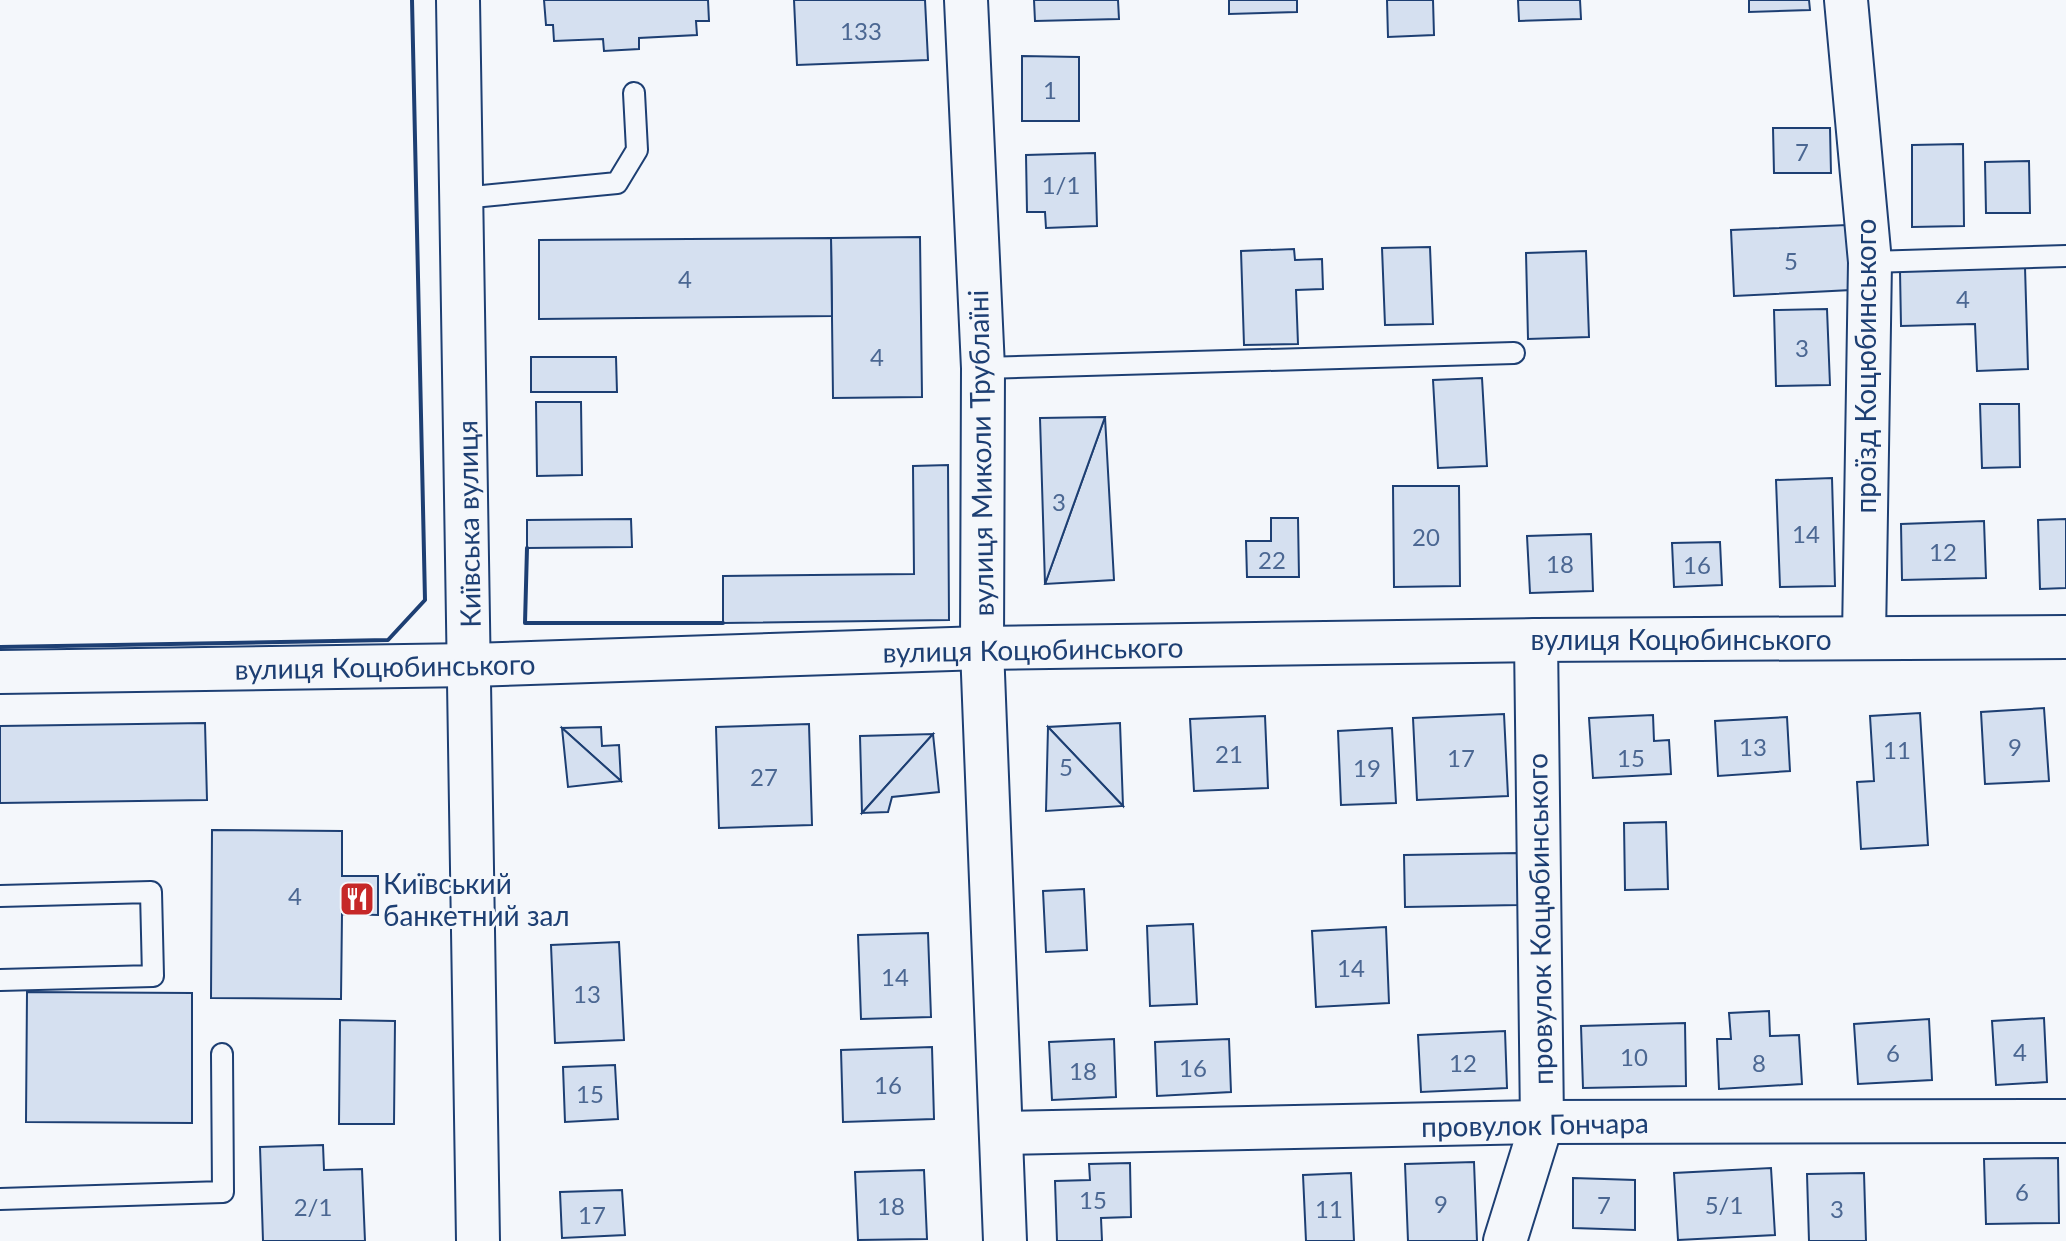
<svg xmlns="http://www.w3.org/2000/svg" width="2066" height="1241" font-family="Lato,sans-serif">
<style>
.building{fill:#d5e0f0;stroke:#1d3f73;stroke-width:2}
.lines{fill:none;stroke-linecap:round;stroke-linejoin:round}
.lane-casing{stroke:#1d3f73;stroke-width:24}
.street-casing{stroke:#1d3f73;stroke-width:46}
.lane{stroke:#f4f7fb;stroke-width:20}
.street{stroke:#f4f7fb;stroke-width:42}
.wall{stroke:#1d3f73;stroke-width:4}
.labels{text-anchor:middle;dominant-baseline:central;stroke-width:6;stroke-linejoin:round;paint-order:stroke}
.number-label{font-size:24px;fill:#4b6792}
.street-label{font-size:28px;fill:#1d3f73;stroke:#f4f7fb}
.poi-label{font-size:28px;fill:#1d3f73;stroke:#f4f7fb;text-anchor:start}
</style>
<rect width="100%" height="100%" fill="#f4f7fb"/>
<g class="building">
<polygon points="544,0 708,0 709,21 696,21 697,35 639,38 639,49 604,51 603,39 554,41 553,25 546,25"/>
<polygon points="794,0 925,0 928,60 797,65"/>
<polygon points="1034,0 1118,0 1119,19 1035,21"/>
<polygon points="1229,0 1297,0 1297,12 1229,14"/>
<polygon points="1387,0 1433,0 1434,35 1388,37"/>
<polygon points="1518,0 1580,0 1581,19 1519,21"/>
<polygon points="1749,0 1809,0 1810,10 1749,12"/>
<polygon points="1022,56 1079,57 1079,121 1022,121"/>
<polygon points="1773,128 1830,128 1831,173 1774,173"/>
<polygon points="1963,144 1964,226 1912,227 1912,145"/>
<polygon points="1095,153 1097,226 1046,228 1045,212 1027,212 1026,155"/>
<polygon points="2029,161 2030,213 1986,213 1985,162"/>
<polygon points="1847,225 1851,290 1734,296 1731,230"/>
<polygon points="920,237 922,397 833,398 831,238"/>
<polygon points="831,238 832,316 539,319 539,240"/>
<polygon points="1430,247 1433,324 1385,325 1382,248"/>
<polygon points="1294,249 1295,260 1322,259 1323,289 1296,290 1298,344 1244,345 1241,251"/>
<polygon points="1586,251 1589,337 1528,339 1526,253"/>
<polygon points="2025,267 2028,369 1977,371 1975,324 1901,326 1900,271"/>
<polygon points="1827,309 1830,385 1776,386 1774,310"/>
<polygon points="531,357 616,357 617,392 531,392"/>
<polygon points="1482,378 1487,466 1438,468 1433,380"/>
<polygon points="536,402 581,402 582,475 537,476"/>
<polygon points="1980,404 2019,404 2020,467 1982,468"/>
<polygon points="1105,417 1114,580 1045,584"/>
<polygon points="1105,417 1045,584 1040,418"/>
<polygon points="948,465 949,620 723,623 723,576 914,574 913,466"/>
<polygon points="1832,478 1835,586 1780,587 1776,480"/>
<polygon points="1393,486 1459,486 1460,586 1394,587"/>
<polygon points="1271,518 1298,518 1299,577 1247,577 1246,541 1271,541"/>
<polygon points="631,519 632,547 527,548 527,520"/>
<polygon points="2066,519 2066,588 2040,589 2038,520"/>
<polygon points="1984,521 1986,578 1902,580 1901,524"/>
<polygon points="1591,534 1593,591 1530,593 1527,536"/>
<polygon points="1720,542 1722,585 1674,587 1672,543"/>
<polygon points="2044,708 2049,781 1985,784 1981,712"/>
<polygon points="1920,713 1928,845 1861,849 1857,782 1874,781 1870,716"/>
<polygon points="1504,714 1508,796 1417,800 1413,718"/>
<polygon points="1653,715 1654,741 1669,740 1671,774 1593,778 1589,718"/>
<polygon points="1265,716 1268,788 1194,791 1190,719"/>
<polygon points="1787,717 1790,771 1718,776 1715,721"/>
<polygon points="205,723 207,800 0,803 0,726"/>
<polygon points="1120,723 1123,806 1048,727"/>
<polygon points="809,724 812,825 719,828 716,727"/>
<polygon points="601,727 602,746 619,745 621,781 562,728"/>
<polygon points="1048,727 1123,806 1046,811"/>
<polygon points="562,728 621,781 568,787"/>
<polygon points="1392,728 1396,803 1341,805 1338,731"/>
<polygon points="933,734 862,813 860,736"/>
<polygon points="933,734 939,792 892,797 888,812 862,813"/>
<polygon points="1666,822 1668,889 1625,890 1624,823"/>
<polygon points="212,830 342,831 342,876 378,876 378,915 342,914 341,999 211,998"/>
<polygon points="1518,853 1519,905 1405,907 1404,855"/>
<polygon points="1084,889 1087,950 1046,952 1043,891"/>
<polygon points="1193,924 1197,1004 1150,1006 1147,926"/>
<polygon points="1386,927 1389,1003 1316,1007 1312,931"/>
<polygon points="928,933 931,1017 861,1019 858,935"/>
<polygon points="619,942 624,1040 555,1043 551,945"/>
<polygon points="27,992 192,993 192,1123 26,1122"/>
<polygon points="1769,1011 1770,1036 1799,1035 1802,1084 1719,1089 1717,1039 1731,1039 1729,1013"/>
<polygon points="2044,1018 2047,1082 1996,1085 1992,1021"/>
<polygon points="1929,1019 1932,1080 1858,1084 1854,1024"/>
<polygon points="340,1020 395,1021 394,1124 339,1124"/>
<polygon points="1685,1023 1686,1086 1583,1088 1581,1026"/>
<polygon points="1505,1031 1507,1088 1421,1092 1418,1035"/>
<polygon points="1114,1039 1116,1097 1052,1100 1049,1042"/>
<polygon points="1229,1039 1231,1092 1157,1096 1155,1042"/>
<polygon points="932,1047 934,1119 843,1122 841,1050"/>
<polygon points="615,1065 618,1119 565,1122 563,1067"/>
<polygon points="323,1145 324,1170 362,1169 365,1241 263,1241 260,1147"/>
<polygon points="2058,1158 2059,1223 1986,1224 1984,1159"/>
<polygon points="1474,1162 1477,1241 1408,1241 1405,1164"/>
<polygon points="1130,1163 1131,1217 1101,1218 1102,1241 1057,1241 1055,1181 1090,1180 1089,1164"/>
<polygon points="1771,1168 1775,1235 1678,1240 1674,1173"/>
<polygon points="924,1170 927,1239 858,1240 855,1172"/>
<polygon points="1351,1173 1354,1241 1306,1241 1303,1175"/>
<polygon points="1864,1173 1866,1241 1809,1241 1807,1174"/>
<polygon points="1573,1178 1635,1180 1635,1230 1573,1228"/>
<polygon points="622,1190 625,1235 562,1238 560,1192"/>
</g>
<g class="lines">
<defs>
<g id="lane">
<polyline points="462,198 617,183 637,150 634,93"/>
<polyline points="1870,262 2066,256"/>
<polyline points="983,368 1514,353"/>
<polyline points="0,896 151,892 153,976 0,980"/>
<polyline points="0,1199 223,1192 222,1054"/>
</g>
<g id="street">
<polyline points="458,0 478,1241"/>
<polyline points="966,0 983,368 982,648 1005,1241"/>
<polyline points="1846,0 1870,262 1864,637"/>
<polyline points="0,672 471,665 982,648 1536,640 2066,637"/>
<polyline points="1003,1133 1542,1122 2066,1121"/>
<polyline points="1505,1241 1542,1122 1536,640"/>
</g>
</defs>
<use href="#lane" class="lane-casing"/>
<use href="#street" class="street-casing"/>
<use href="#lane" class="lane"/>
<use href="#street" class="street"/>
<g class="wall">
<polyline points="527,548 525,623 723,623"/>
<polyline points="0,647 388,640 425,600 412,0"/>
</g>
</g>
<defs>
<symbol id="restaurant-square" viewBox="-11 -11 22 22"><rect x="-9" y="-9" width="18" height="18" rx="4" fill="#c62828" stroke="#f4f7fb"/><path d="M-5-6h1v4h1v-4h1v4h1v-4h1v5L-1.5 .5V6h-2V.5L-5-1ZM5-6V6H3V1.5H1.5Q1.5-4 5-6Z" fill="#fff"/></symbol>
</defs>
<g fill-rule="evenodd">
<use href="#restaurant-square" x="337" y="879" width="40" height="40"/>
</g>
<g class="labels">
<g class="number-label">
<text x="861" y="30">133</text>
<text x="1050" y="89">1</text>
<text x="1802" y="151">7</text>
<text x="1061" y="184">1/1</text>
<text x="1791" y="260">5</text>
<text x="685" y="278">4</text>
<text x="1963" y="298">4</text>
<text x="1802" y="347">3</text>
<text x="877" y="356">4</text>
<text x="1059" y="501">3</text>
<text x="1806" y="533">14</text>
<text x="1426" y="536">20</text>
<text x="1943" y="551">12</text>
<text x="1272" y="559">22</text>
<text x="1560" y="563">18</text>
<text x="1697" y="564">16</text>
<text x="1753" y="746">13</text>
<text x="2015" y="746">9</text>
<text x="1897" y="749">11</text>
<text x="1229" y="753">21</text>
<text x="1461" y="757">17</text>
<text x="1631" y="757">15</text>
<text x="1066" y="766">5</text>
<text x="1367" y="767">19</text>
<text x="764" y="776">27</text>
<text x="295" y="895">4</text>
<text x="1351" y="967">14</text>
<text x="895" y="976">14</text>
<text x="587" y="993">13</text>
<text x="2020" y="1051">4</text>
<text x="1893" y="1052">6</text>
<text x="1634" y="1056">10</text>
<text x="1463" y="1062">12</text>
<text x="1759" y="1062">8</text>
<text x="1193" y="1067">16</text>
<text x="1083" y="1070">18</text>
<text x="888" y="1084">16</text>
<text x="590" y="1093">15</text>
<text x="2022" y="1191">6</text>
<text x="1093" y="1199">15</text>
<text x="1441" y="1203">9</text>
<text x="1604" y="1204">7</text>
<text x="1724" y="1204">5/1</text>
<text x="891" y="1205">18</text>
<text x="313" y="1206">2/1</text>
<text x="1329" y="1208">11</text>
<text x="1837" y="1208">3</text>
<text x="592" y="1214">17</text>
</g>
<g class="street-label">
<text transform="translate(1865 366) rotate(-90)">проїзд Коцюбинського</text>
<text transform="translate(980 453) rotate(-91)">вулиця Миколи Трублаїні</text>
<text transform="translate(468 524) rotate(-91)">Київська вулиця</text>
<text x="1681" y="639">вулиця Коцюбинського</text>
<text transform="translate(1033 649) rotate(-1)">вулиця Коцюбинського</text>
<text transform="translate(385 666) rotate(-1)">вулиця Коцюбинського</text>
<text transform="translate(1539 919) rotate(-91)">провулок Коцюбинського</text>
<text transform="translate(1535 1124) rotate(-1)">провулок Гончара</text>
</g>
<g class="poi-label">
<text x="383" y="883">Київський<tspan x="383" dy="32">банкетний зал</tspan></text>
</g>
</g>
</svg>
